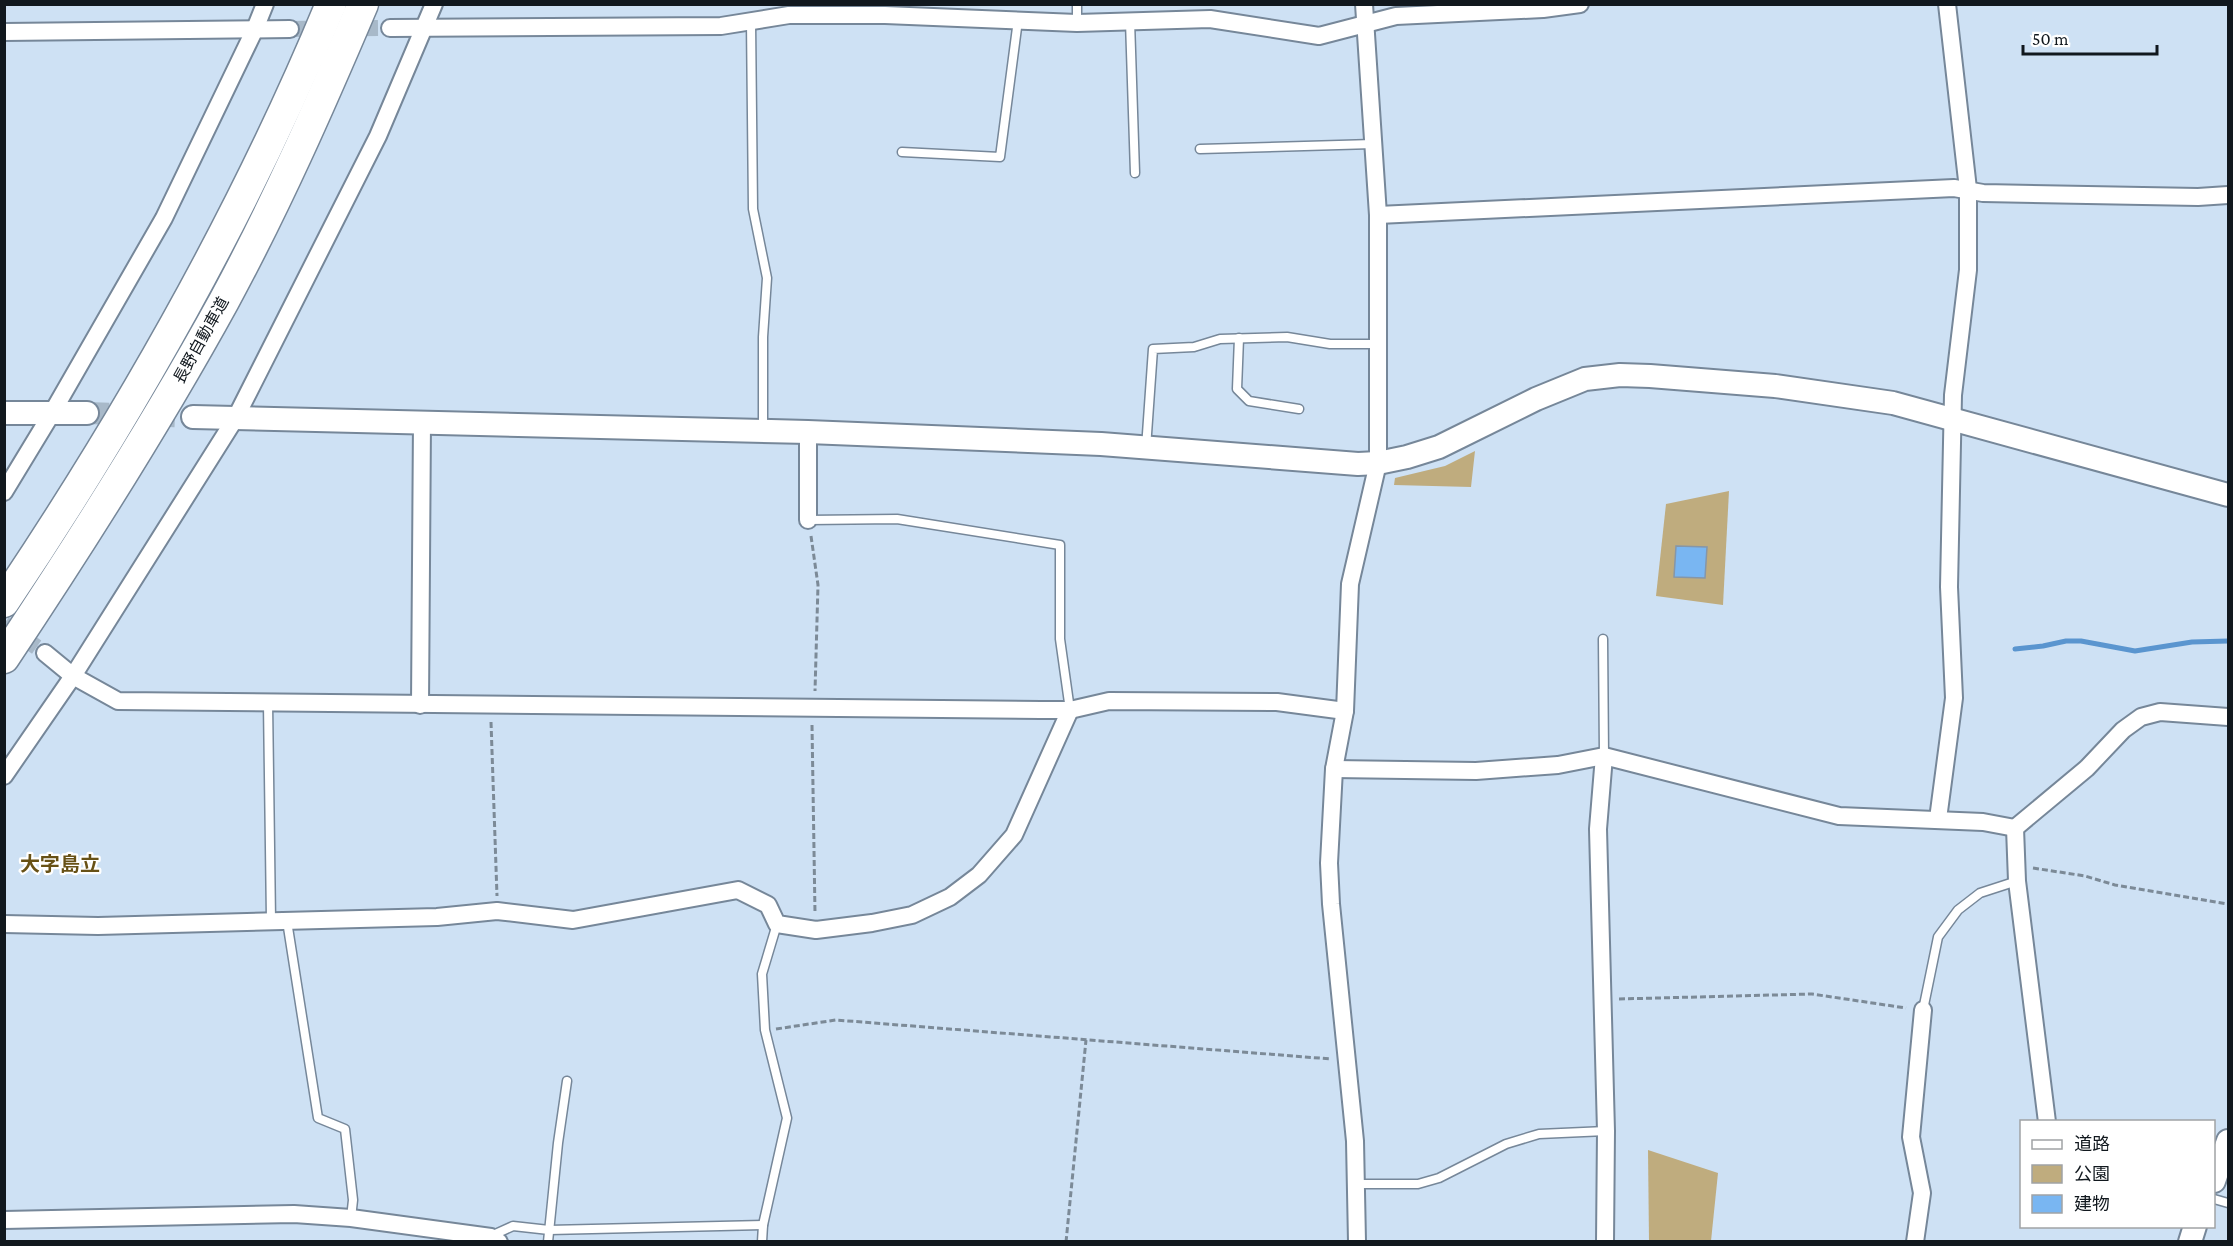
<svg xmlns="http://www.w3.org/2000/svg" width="2233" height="1246" font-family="'Crimson Pro','Noto Sans JP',serif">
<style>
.green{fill:#bfac7e}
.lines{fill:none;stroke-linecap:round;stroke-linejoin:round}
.stream{stroke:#5a95cf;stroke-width:5}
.building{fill:#79b6f2;stroke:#8596a8;stroke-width:1.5}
.street-tunnel{stroke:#a8b9c9;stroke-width:16;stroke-dasharray:16 8;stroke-linecap:butt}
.secondary-tunnel{stroke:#a8b9c9;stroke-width:22;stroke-dasharray:22 11;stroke-linecap:butt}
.lane-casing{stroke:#768799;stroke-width:11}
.street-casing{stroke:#768799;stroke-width:20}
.secondary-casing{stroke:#768799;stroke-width:26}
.highway-casing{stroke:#768799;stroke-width:33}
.path{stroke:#7c8a97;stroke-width:3;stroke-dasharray:6 3;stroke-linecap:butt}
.lane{stroke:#fff;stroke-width:8}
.street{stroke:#fff;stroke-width:16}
.secondary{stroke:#fff;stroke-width:22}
.highway{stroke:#fff;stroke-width:30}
.labels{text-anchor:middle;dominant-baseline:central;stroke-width:4.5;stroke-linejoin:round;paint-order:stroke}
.street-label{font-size:16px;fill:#11181e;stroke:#fff}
.quarter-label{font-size:20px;font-weight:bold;fill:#675116;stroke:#fff}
</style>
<rect width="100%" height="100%" fill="#cee1f4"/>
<g class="green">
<polygon points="1475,451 1471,487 1394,485 1395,478 1445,466"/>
<polygon points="1729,491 1723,605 1656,596 1666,504"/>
<polygon points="1648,1150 1718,1173 1711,1241 1649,1241"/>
</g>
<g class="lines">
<polyline class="stream" points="2015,649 2043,646 2066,641 2081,641 2135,651 2192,642 2228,641"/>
</g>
<polygon class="building" points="1676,546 1707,547 1705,578 1674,577"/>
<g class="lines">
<g class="street-tunnel">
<polyline points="290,29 390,28"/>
<polyline points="4,624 45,653"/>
</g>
<polyline class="secondary-tunnel" points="87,413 193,417"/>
<defs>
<g id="lane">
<polyline points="1130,21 1135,173"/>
<polyline points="751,22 753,209 767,278 763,337 763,431"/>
<polyline points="1077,23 1077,4"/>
<polyline points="1200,149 1373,144"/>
<polyline points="902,152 1000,157 1018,20"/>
<polyline points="1239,338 1237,389 1249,401 1299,409"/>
<polyline points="1146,448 1153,349 1194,347 1220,339 1287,337 1330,344 1378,344"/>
<polyline points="808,520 897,519 1060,545 1060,639 1070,710"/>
<polyline points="1603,639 1604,756"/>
<polyline points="268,703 271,920"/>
<polyline points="287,921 318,1118 345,1129 353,1200 351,1218"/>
<polyline points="1923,1010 1938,937 1958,910 1980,893 2017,881"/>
<polyline points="1356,1184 1418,1184 1439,1178 1506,1144 1539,1134 1606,1131"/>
<polyline points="2214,1199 2228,1203"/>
<polyline points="491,1236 513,1226 549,1230 763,1225"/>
<polyline points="548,1242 558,1143 567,1081"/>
<polyline points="762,1242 763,1225 787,1118 765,1030 762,974 777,924"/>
</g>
<g id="street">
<polyline points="390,28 721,26 789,15 885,15 1077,23 1210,19 1319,36 1396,16 1543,9 1580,4"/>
<polyline points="4,32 290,29"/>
<polyline points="1378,215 1954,188 1983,193 2198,197 2228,195"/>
<polyline points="808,432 808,520"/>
<polyline points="4,492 52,413 164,218 255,29 265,4"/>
<polyline points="45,653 73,676 118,701 1041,710 1070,710 1109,701 1277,702 1345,711"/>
<polyline points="420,705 422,421"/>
<polyline points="1604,756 1598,829 1606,1131 1605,1242"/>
<polyline points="1334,769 1476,771 1558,765 1604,756 1839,816 1983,822 2015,828 2087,768 2123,730 2141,717 2160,712 2228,717"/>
<polyline points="4,776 73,676 235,419 378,136 434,4"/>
<polyline points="1938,819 1954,698 1949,587 1953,395 1968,270 1968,189 1947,4"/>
<polyline points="2015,828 2017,881 2047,1122"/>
<polyline points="4,924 98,926 437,917 497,911 573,920 738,890 768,905 777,924 816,930 872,923 912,915 950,897 979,875 1014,835 1070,710"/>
<polyline points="4,1220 294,1214 351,1218 491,1237 499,1242"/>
<polyline points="1357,1242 1355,1141 1331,904 1329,863 1334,769 1345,711 1350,584 1378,463 1378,215 1364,4"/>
<polyline points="1915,1242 1922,1193 1911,1137 1923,1010"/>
</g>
<g id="secondary">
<polyline points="4,413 87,413"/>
<polyline points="193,417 808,432 1101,444 1358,464 1378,463 1407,457 1439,447 1536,399 1585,379 1620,375 1650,376 1775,386 1893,403 2228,495"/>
<polyline points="2214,1181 2228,1141"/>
<polyline points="2190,1242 2195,1226"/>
</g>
<g id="highway">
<path d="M4 602C131 413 244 214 331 4"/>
<path d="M4 658C82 541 157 423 224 301 276 205 320 105 363 4"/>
</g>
</defs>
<use href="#lane" class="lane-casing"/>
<use href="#street" class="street-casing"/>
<use href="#secondary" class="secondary-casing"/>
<use href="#highway" class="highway-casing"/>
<g class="path">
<polyline points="811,536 818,585 815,691"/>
<polyline points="491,722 497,896"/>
<polyline points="812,725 815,913"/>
<polyline points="2033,868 2085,876 2115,885 2228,904"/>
<polyline points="1619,999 1812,994 1906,1008"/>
<polyline points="776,1029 836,1020 1331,1059"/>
<polyline points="1066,1242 1086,1040"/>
</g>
<use href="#lane" class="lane"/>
<use href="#street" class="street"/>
<use href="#secondary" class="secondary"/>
<use href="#highway" class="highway"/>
</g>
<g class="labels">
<g class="street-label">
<text transform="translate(201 340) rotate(-61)">長野自動車道</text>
</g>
<g class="quarter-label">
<text x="60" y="864">大字島立</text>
</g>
</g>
<rect width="2233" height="1246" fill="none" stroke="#11181e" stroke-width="12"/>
<rect x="2020" y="1120" width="195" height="108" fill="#ffffff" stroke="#a0a3a5" stroke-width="1.5"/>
<rect x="2032" y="1140" width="30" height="9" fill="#ffffff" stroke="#a0a3a5" stroke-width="1.5"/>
<text x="2074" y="1150" font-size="18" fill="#11181e">道路</text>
<rect x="2032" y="1165" width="30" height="18" fill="#bfac7e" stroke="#a0a3a5" stroke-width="1.5"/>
<text x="2074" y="1180" font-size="18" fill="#11181e">公園</text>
<rect x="2032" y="1195" width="30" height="18" fill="#79b6f2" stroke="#a0a3a5" stroke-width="1.5"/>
<text x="2074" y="1210" font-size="18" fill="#11181e">建物</text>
<path d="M2023 45v9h134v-9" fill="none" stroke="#11181e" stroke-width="3"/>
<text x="2032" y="45" font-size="18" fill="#11181e" stroke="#ffffff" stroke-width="4.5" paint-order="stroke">50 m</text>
</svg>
